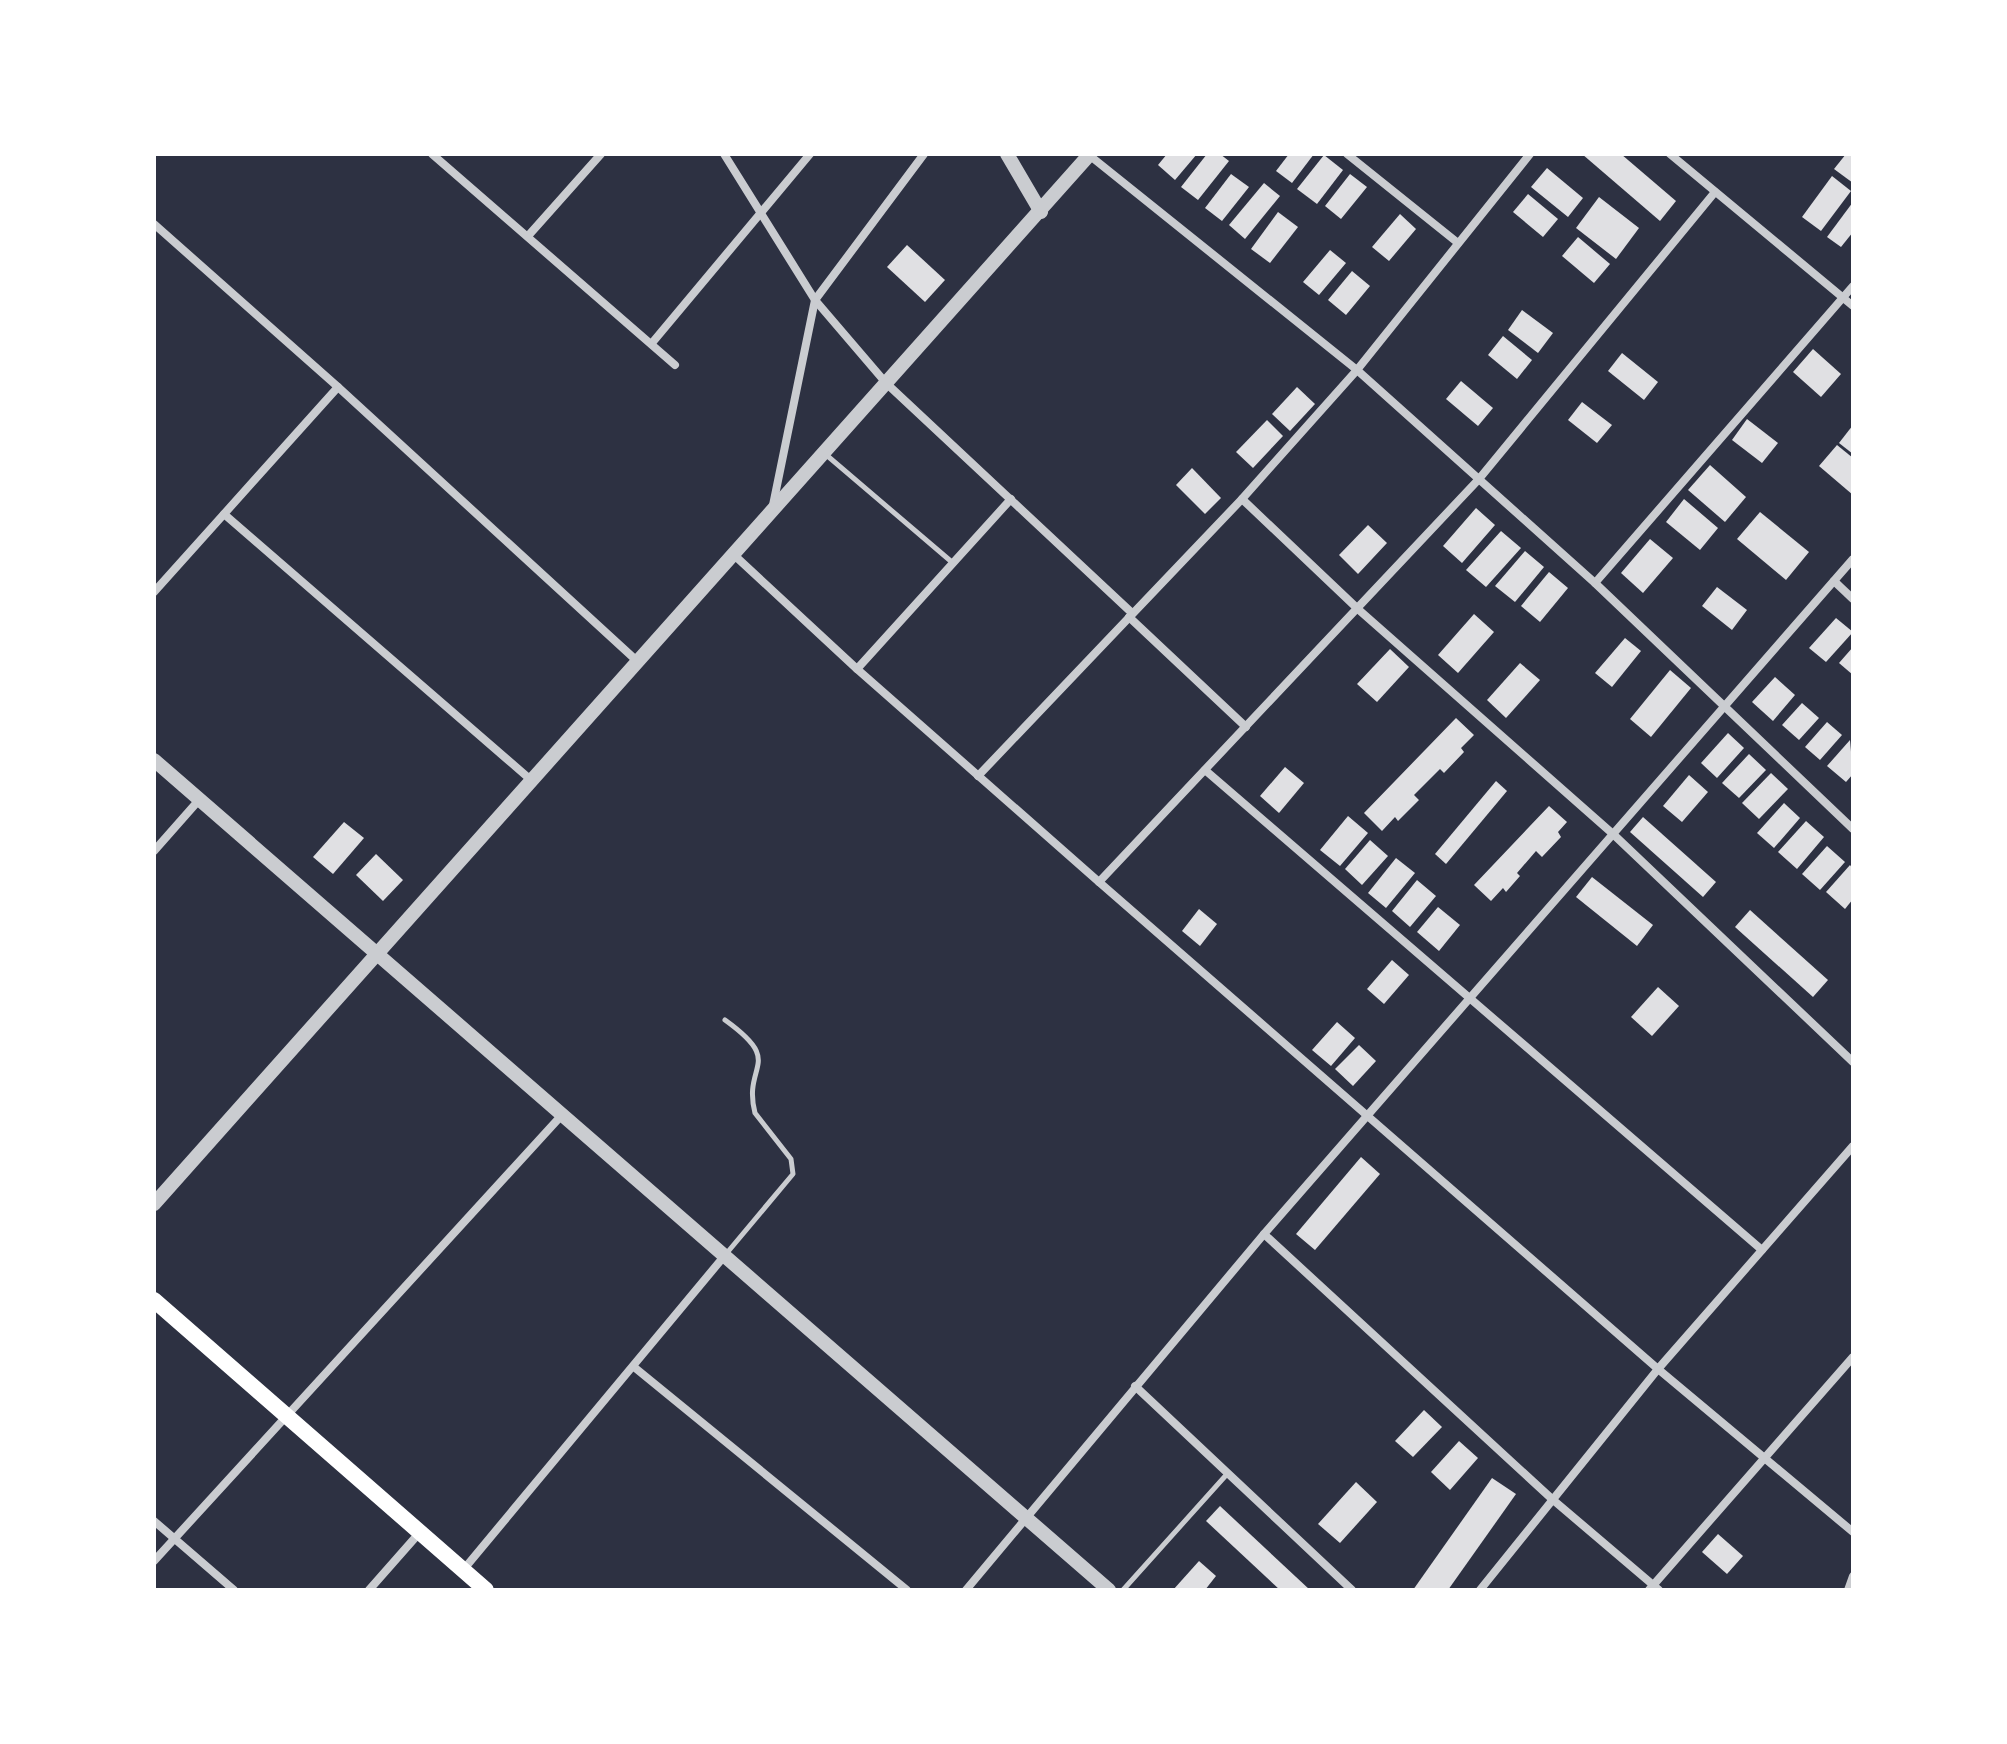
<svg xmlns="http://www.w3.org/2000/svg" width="2007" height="1744" font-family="Figtree,sans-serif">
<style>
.building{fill:#e0e0e3}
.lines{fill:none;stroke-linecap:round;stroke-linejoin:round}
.service{stroke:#caccd0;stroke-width:5}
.minor{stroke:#caccd0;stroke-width:8}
.tertiary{stroke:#caccd0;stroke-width:14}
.secondary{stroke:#fff;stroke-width:16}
</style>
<rect width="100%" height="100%" fill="#2d3142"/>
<g class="building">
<polygon points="1167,154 1197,154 1175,180 1158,165"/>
<polygon points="1207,154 1220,154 1229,161 1198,200 1181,187"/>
<polygon points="1289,154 1314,154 1292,183 1276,171"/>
<polygon points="1582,154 1621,154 1676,201 1660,221"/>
<polygon points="1846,154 1853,154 1853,183 1834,169"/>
<polygon points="1324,155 1343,170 1317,204 1297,189"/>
<polygon points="1547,168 1583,198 1568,217 1531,187"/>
<polygon points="1231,174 1249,187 1222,221 1205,208"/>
<polygon points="1350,174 1367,187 1341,219 1325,206"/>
<polygon points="1832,176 1851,191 1821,231 1802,217"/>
<polygon points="1264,183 1280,196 1245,239 1229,225"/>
<polygon points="1528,194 1558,219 1543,237 1513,212"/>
<polygon points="1599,197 1639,228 1616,259 1576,228"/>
<polygon points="1853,202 1853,232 1841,247 1827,237"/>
<polygon points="1278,212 1298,227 1270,263 1251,249"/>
<polygon points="1400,214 1416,229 1389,261 1372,247"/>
<polygon points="1578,237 1610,264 1594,283 1562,256"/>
<polygon points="907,245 945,280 925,302 887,267"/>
<polygon points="1330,250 1346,263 1319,295 1303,282"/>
<polygon points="1352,271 1370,286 1346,315 1328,300"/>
<polygon points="1522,310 1553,333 1538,353 1508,330"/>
<polygon points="1503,336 1532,360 1517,379 1488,355"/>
<polygon points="1813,349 1841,374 1821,397 1793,372"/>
<polygon points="1622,353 1658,382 1644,400 1608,371"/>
<polygon points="1461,381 1493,408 1478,426 1446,399"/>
<polygon points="1297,387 1315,404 1290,431 1272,414"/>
<polygon points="1582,402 1612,425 1597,443 1568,420"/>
<polygon points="1747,419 1778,443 1762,463 1732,440"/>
<polygon points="1267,420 1283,436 1253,468 1236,452"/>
<polygon points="1853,425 1853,454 1839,443"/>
<polygon points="1837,445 1853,458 1853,495 1819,466"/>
<polygon points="1710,465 1746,497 1725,522 1688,490"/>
<polygon points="1192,468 1221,498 1205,514 1176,485"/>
<polygon points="1684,499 1718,528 1700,550 1666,522"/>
<polygon points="1476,508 1495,525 1462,563 1443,546"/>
<polygon points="1760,512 1809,552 1786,580 1737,539"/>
<polygon points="1368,525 1387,543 1358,574 1339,555"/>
<polygon points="1501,531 1521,548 1486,587 1466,570"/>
<polygon points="1650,539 1673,558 1643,593 1621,573"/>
<polygon points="1525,551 1544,567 1515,602 1495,586"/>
<polygon points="1549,572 1568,588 1540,622 1521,606"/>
<polygon points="1717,587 1747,610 1732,630 1702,606"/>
<polygon points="1474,614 1494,632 1458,673 1438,655"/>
<polygon points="1836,618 1853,632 1826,662 1809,648"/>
<polygon points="1625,638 1641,651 1612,687 1595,673"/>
<polygon points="1853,647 1853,675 1839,663"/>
<polygon points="1390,649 1409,667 1377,702 1357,684"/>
<polygon points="1520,663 1540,680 1506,718 1487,700"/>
<polygon points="1670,670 1691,688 1651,737 1630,719"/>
<polygon points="1775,677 1795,695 1773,721 1752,702"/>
<polygon points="1802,703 1819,718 1799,740 1782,725"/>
<polygon points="1456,718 1474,735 1461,748 1464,752 1444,773 1440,769 1414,795 1419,800 1398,821 1395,817 1382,831 1364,813"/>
<polygon points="1827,722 1842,735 1820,760 1805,747"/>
<polygon points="1728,733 1744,748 1717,778 1701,763"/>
<polygon points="1850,740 1853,774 1846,782 1827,766"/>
<polygon points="1749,754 1766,770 1739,798 1722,783"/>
<polygon points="1285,767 1304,783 1279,813 1260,796"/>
<polygon points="1771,773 1788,789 1759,819 1742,803"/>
<polygon points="1689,775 1708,792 1682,822 1663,806"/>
<polygon points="1496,781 1507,791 1446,864 1435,854"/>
<polygon points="1784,803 1800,818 1774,848 1757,833"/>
<polygon points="1549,806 1567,822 1558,832 1561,837 1542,857 1536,851 1517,873 1520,876 1506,892 1503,888 1491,901 1474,885"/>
<polygon points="1348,816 1368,833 1340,866 1320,850"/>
<polygon points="1643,817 1716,882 1703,897 1630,832"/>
<polygon points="1806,821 1824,837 1797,869 1778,852"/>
<polygon points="344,822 364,838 333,874 313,857"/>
<polygon points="1370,840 1388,856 1362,885 1345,869"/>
<polygon points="1827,846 1845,862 1820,890 1802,874"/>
<polygon points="376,854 403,880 383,901 356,875"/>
<polygon points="1396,858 1415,873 1386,908 1368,893"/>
<polygon points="1850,865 1853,869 1853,899 1845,909 1826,892"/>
<polygon points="1592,877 1653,925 1637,946 1576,897"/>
<polygon points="1417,880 1436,896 1410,927 1392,911"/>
<polygon points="1438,907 1460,925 1439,951 1417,932"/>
<polygon points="1199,909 1217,924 1200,946 1182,931"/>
<polygon points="1750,910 1828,980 1813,997 1735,927"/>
<polygon points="1392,960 1409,975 1384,1004 1367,989"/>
<polygon points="1658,987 1679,1006 1652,1036 1631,1017"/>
<polygon points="1337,1022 1355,1038 1331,1066 1312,1050"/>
<polygon points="1359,1045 1376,1061 1353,1086 1335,1069"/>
<polygon points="1361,1157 1380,1174 1315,1250 1296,1234"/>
<polygon points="1424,1410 1442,1427 1413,1457 1395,1441"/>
<polygon points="1459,1441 1478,1458 1450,1490 1431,1472"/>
<polygon points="1492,1478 1516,1494 1448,1590 1413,1590"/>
<polygon points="1356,1482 1377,1502 1340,1543 1318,1524"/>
<polygon points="1220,1506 1310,1590 1280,1590 1206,1521"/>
<polygon points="1718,1534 1743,1556 1727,1574 1702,1552"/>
<polygon points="1199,1561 1216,1576 1205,1590 1173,1590"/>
</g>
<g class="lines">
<g class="service">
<polyline points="824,453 953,563"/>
<path d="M725 1020C786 1064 742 1063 755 1113L791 1159 793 1174 726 1254"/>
<polyline points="1123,1590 1228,1473"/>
</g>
<g class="minor">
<polyline points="432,154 675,365"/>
<polyline points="724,154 815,300 886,383 1132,613"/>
<polyline points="1347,154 1458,243"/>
<polyline points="1670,154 1853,306"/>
<polyline points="1089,155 1357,370 1595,583 1853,829"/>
<polyline points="154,224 338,387 637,661"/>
<polyline points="528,236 601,154"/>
<polyline points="652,343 810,154"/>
<polyline points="1242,499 1359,610 1613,834 1853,1062"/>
<polyline points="773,505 815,300 924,154"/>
<polyline points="224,514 531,780"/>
<polyline points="733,554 857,669 1099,882 1658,1369 1853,1532"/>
<polyline points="1834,581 1853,599"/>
<polyline points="1595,583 1853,286"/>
<polyline points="154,592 338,387"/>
<polyline points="1129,617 1246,727"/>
<polyline points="857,669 1011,499"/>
<polyline points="1205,770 1762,1250"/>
<polyline points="978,776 1242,499 1357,370 1530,154"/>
<polyline points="154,851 199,800"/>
<polyline points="1099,882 1479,479 1715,192"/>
<polyline points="1264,1234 1552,1499 1659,1590"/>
<polyline points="634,1367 907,1590"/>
<polyline points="1135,1386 1352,1590"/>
<polyline points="154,1521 234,1590"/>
<polyline points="154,1561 561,1116"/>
<polyline points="464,1569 726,1254"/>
<polyline points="369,1590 421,1531"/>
<polyline points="966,1590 1264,1234 1853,559"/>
<polyline points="1480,1590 1658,1369 1853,1146"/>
<polyline points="1649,1590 1853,1357"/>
<polyline points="1848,1590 1853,1576"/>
</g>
<g class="tertiary">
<polyline points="1007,154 1041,212"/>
<polyline points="154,760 1109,1590"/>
<polyline points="154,1204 1090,154"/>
</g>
<polyline class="secondary" points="154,1300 486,1590"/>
</g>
<rect width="2007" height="1744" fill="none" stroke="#ffffff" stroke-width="312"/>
</svg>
